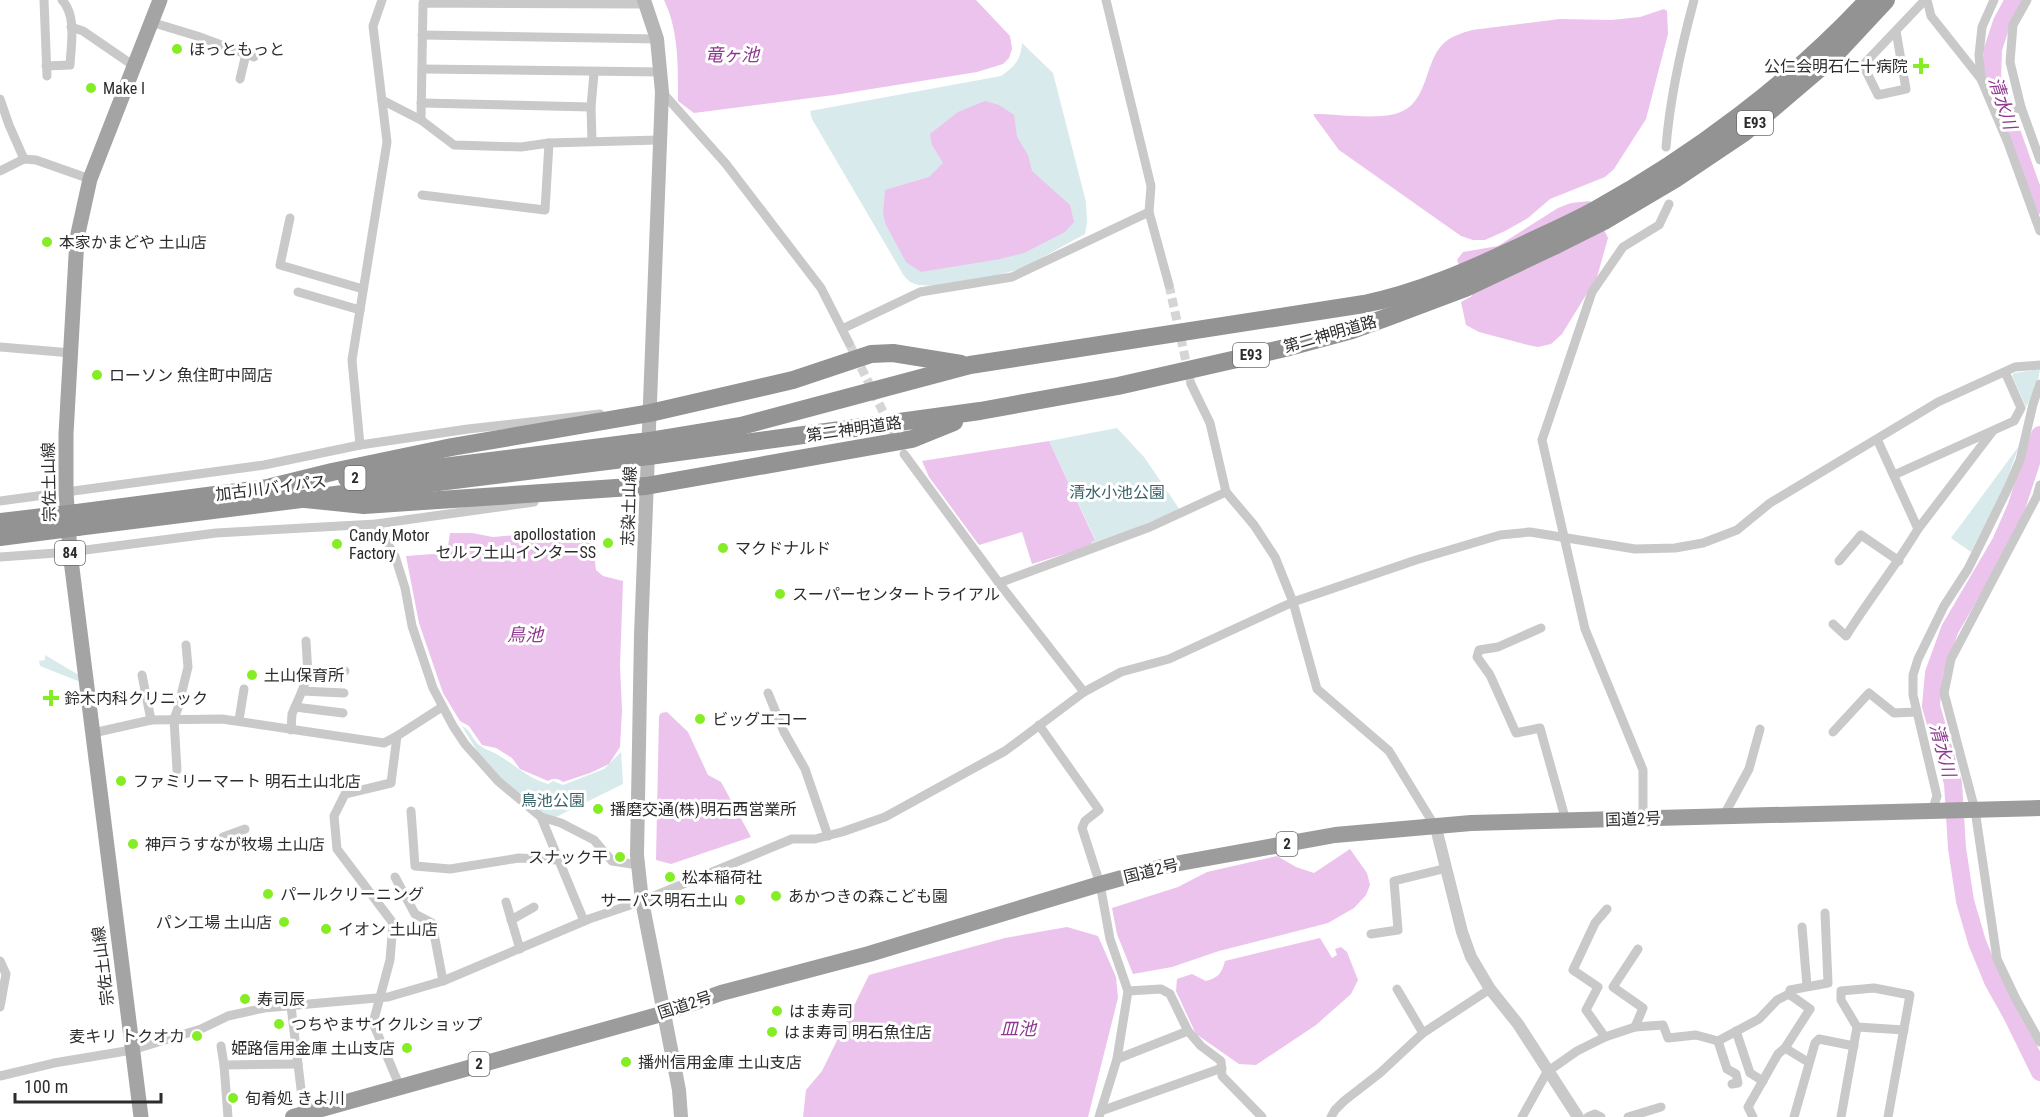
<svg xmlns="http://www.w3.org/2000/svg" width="2040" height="1117" font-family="'Roboto Condensed','Noto Sans JP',sans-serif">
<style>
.green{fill:#d8eaeb}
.water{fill:#ebc3ec}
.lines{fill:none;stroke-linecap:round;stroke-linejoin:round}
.river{stroke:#ebc3ec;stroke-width:18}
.minor-tunnel{stroke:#d5d5d5;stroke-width:9;stroke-dasharray:9 4.5;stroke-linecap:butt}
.minor{stroke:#c9c9c9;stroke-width:9}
.tertiary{stroke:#c9c9c9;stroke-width:12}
.secondary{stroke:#b6b6b6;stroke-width:14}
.primary{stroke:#a4a4a4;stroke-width:15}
.trunk{stroke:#9c9c9c;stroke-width:16}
.motorway{stroke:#939393;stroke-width:18}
.motorway-bridge{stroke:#939393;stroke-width:18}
.poi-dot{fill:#84ed23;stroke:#fff;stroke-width:2}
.labels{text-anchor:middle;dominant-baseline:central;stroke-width:6;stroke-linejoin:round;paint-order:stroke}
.shield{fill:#fff;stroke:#6b6b6b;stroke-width:1.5}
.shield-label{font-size:15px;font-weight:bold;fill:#2c2c2c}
.poi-label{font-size:16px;fill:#2c2c2c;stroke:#fff;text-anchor:start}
.street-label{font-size:16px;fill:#2c2c2c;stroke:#fff}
.park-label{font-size:16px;fill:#386369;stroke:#fff}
.water-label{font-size:18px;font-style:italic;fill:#8f3791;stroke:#fff}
</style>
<rect width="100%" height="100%" fill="#fff"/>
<g class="green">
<path d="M1022 43 1053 73 1086 202 1087 222 1085 234 1023 268 987 278 938 286 918 285 910 282 904 276 812 119 810 111 1001 76C1014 67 1021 60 1022 43Z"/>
<polygon points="2040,369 2038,381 2026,407 2012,376 2014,373"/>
<polygon points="1117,428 1144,457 1180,510 1093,545 1091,542 1095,539 1049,441"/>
<polygon points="2019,446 2002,493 1971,552 1951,538"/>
<polygon points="45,655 82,677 83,683 40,666 39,661 45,660"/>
<path d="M462 726C470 730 471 736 477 743 482 749 492 751 498 755 517 766 527 778 548 784L553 781 563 785 604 769 621 752 623 784 556 817 542 815 500 780 482 759Z"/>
</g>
<g class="water">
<path d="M664 0H976L1010 36 1012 49 1009 58 1003 64 977 72 834 95 694 113 678 101C678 67 679 31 664 0Z"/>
<path d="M1664 9 1667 11 1668 34 1646 119 1614 169 1605 177 1550 199 1528 218 1505 231 1485 240H1473L1461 236 1339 150 1314 116V114C1337 114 1378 120 1398 113 1429 103 1424 62 1443 44 1451 36 1462 33 1472 30L1560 19 1611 20 1640 17Z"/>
<polygon points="985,101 999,105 1014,115 1017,137 1028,155 1032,171 1070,205 1074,222 1065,232 1024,253 1000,259 921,272 906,262 886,225 883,214 885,190 929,177 943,163 932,145 930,134 958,112"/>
<polygon points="1590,201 1608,238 1597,277 1562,334 1551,344 1538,347 1528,345 1479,332 1466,325 1461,302 1472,296 1457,260 1463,252 1498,246 1558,208 1571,203"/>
<polygon points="1049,441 1095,540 1091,542 1093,545 1032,564 1022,532 979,545 929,477 922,461"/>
<path d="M591 529 596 570 603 576 623 581 620 666 622 710 620 747 609 764 590 773 563 782C557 778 554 778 548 781L520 769 512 758 496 748 482 745 469 726 460 721 443 693 419 623 406 556 447 553 450 533H472L493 537Z"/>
<polygon points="667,712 688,732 708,775 721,782 751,837 671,864 656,860 659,716 661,713"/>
<polygon points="1350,849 1367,873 1370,885 1366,895 1354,908 1328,923 1219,951 1172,967 1133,974 1117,934 1112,908 1178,887 1207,872 1277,856 1296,867 1314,873"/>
<polygon points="1067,927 1098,936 1116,977 1118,998 1088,1117 803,1117 806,1090 822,1071 869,975 1005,938"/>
<path d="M1320 938 1332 958 1337 955 1335 949 1341 947 1347 952 1358 980 1351 994 1316 1025 1256 1065 1239 1064 1196 1034 1176 991 1177 979 1192 974 1206 981C1218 978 1222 973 1225 961Z"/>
</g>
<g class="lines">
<g class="river">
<polyline points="2014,0 2002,22 1993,49 1992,77 2031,187 2040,205"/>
<polyline points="2040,435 2016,508 2001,542 1950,629 1934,673 1931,706 1953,783 1957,848 1965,901 1977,942 1993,981 2012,1015 2040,1072"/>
</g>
<g class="minor-tunnel">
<polyline points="1169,285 1191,384"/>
<polyline points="849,343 899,444"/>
</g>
<g class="minor">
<polyline points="44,0 47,76"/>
<polyline points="1106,0 1151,186 1149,212 1169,285"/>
<polyline points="1927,0 1931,16 1981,79"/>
<polyline points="1994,0 1982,27 1979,55 1981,79 2008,143 2040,231"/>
<polyline points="2027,0 2013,25 2010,62 2021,107 2040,160"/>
<polyline points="151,22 197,36 254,57"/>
<polyline points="71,27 83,31 134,66"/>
<polyline points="1896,31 1906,89 1878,95 1863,65 1925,0"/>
<polyline points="422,35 657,39"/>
<path d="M46 66 70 65C71 44 77 16 62 0"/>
<polyline points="422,69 661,72"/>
<polyline points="240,79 246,54"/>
<polyline points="662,92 726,164 821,288 849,343"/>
<polyline points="0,99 9,125 24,159 36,160 90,179"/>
<polyline points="382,100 421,120 454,145 521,147 549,143 658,140"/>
<polyline points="421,103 591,107"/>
<polyline points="1997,116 2021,107"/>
<polyline points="421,120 423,3 645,4"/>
<polyline points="592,141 591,107 594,73"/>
<path d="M1666 147C1670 97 1681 48 1694 0"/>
<polyline points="0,171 24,159"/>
<polyline points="422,195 545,210 549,143"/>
<polyline points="290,218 280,265 363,289"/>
<polyline points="298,292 360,310"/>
<polyline points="842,329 920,292 1012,277 1149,212"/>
<polyline points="0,347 72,353"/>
<polyline points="1191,384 1210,423 1226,492 1254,525 1275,557 1293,602 1317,689 1389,751 1436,828"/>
<polyline points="1877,439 1918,529 1992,432"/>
<polyline points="360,445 352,360 387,142 373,26 382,0"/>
<polyline points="904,454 999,583 1084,692"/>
<polyline points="1894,475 2014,421 2021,408 2005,372"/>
<polyline points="2040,485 2037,496 1951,659 1944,693 1975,810 1997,959 2016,999 2040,1042"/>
<polyline points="0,501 264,465 360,445 468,429 600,414"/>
<polyline points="376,524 395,556 405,588 412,626 433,688 453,726 465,744 498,781 541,817 561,823 594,840 612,861 638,865"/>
<polyline points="0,557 70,552 216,533 376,524 534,502"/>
<polyline points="1839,561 1861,535 1899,561"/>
<polyline points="999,583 1150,527 1226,492"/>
<path d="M1833 624 1846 636C1869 599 1896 566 1918 529"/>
<polyline points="1541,628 1498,647 1479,650 1477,657 1490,675 1516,733 1540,728 1566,821"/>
<polyline points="306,641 308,675"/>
<polyline points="142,675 151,720"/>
<polyline points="302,691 308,675 345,671"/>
<polyline points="768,693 784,732 805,769 828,836"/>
<polyline points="295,707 343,713"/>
<polyline points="239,720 244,689"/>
<polyline points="1039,725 1099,810 1085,821 1082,828 1100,884 1110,939 1128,991 1117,1059 1099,1117"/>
<polyline points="291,730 292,714 302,691 344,693"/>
<polyline points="1833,732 1869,693 1894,713 1916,712"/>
<polyline points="93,733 151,720 222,719 384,743 397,736"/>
<polyline points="177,770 174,719 178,708 188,667 186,645"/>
<polyline points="411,811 415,866 450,869 519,858 558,860"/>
<polyline points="1932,811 1937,796 1913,695 1913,675 1918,659 1944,606 1968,569 2008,488 2020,460 2033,404 2040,384"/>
<polyline points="541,817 584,921"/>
<polyline points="1723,817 1749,769 1760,729"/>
<polyline points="1643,819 1643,770 1585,629 1542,440 1592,292 1623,247 1659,225 1669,204"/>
<polyline points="223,837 245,829"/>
<polyline points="395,877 415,914 432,923 443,981"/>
<polyline points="506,902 520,949"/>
<polyline points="511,920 534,907"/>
<polyline points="1802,927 1807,986"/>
<polyline points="1371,934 1398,930 1394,881 1447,868"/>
<polyline points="0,961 6,974 0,1007"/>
<polyline points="1397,989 1423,1033"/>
<polyline points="1128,991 1161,989 1170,994 1188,1031 1201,1046 1221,1061 1222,1076 1262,1117"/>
<polyline points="291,1006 304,1114"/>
<polyline points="1635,1027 1643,1008 1613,987 1638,949"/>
<polyline points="1857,1027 1904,1030"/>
<polyline points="1736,1031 1750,1073 1763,1081"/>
<polyline points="1605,1037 1586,1010 1598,987 1573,970 1595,923 1607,909"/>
<polyline points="1718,1041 1727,1069 1736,1074 1738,1083 1732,1084"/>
<polyline points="221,1046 224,1065"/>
<polyline points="1785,1048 1810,1009 1789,994"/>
<polyline points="1117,1059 1188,1031"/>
<polyline points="0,1076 54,1063 132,1050 201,1029 228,1016 264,1008 388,997 443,981 589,919 642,901 792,839 815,839 842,832 885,817 1005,751 1084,692 1121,672 1169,659 1293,602 1416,560 1500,535 1530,532 1635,549 1675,548 1703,543 1737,530 1770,503 1938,402 2015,367 2040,365"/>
<polyline points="400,1087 373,1023 390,960 393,923 337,849 334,816 345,794 391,783 397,736 442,707"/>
<polyline points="1101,1111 1222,1068"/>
<polyline points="228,1117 224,1065 298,1064"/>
<polyline points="1331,1117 1335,1110 1344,1101 1380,1073 1423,1033 1490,989"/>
<polyline points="1522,1117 1547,1072 1577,1051 1605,1037 1635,1027 1663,1025 1668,1038 1696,1035 1718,1041 1759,1019 1777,1000 1789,994 1790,990 1828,983 1825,913"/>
<polyline points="1588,1117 1595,1114 1601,1117"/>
<polyline points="1628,1117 1661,1107"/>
<polyline points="1753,1117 1748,1107 1778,1054 1785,1048 1808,1062"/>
<polyline points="1794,1117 1815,1043 1819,1039 1854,1046"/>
<polyline points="1841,1117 1857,1027 1841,1000 1841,991 1874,988 1910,995 1888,1117"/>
</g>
<polyline class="tertiary" points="1436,828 1462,932 1471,957 1490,989 1518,1024 1578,1117"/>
<polyline class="secondary" points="644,0 657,39 662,92 641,635 637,855 642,901 679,1090 681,1117"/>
<polyline class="primary" points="141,1117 70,552 66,492 66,434 77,238 90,179 160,0"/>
<polyline class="trunk" points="293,1117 665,1013 721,993 869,954 1100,884 1169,865 1335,835 1471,823 2040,808"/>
<g class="motorway">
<path d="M650 441 741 426 970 365 1364 304C1418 293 1468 271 1517 248 1543 235 1570 224 1595 210 1692 157 1793 81 1868 0"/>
<polyline points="649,456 980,411 1118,386 1285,348 1352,330 1388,317 1465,288 1556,245 1604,221 1675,179 1745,132 1832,58 1886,0"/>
<polyline points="347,479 633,443"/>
<polyline points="271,487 332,472 452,447 650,413 793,380 871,354 893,353 961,364"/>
<polyline points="305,499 364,505 646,486 912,439 954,422"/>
<polyline points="77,513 283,486"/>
<polyline points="0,522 60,515"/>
<polyline points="77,527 631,458"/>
<polyline points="0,537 62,529"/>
</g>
<g class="motorway-bridge">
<polyline points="633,443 650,441"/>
<polyline points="631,458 649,456"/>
<polyline points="60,515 77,513"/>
<polyline points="62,529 77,527"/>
</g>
</g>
<g class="poi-dot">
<circle cx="177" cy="49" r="6"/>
<path d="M1918 57h6v6h6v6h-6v6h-6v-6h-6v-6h6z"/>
<circle cx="91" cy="88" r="6"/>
<circle cx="47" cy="242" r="6"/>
<circle cx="97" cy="375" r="6"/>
<circle cx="608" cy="543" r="6"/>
<circle cx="337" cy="544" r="6"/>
<circle cx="723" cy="548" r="6"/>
<circle cx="780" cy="594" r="6"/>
<circle cx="252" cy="675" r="6"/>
<path d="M48 689h6v6h6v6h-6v6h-6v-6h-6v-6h6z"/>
<circle cx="700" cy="719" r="6"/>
<circle cx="121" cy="781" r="6"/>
<circle cx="598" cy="809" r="6"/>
<circle cx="133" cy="844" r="6"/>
<circle cx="620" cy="857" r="6"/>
<circle cx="670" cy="877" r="6"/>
<circle cx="268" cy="894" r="6"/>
<circle cx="776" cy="896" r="6"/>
<circle cx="740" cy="900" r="6"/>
<circle cx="284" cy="922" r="6"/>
<circle cx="326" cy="929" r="6"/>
<circle cx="245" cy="999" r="6"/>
<circle cx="777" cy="1011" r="6"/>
<circle cx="279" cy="1024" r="6"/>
<circle cx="772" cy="1032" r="6"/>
<circle cx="197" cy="1036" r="6"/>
<circle cx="407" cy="1048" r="6"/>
<circle cx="626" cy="1062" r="6"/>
<circle cx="233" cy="1098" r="6"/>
</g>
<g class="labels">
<g class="shield">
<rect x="1737" y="111" width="36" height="24" rx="4.5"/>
<rect x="1233" y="343" width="36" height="24" rx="4.5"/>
<rect x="344.5" y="466" width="21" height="24" rx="4.5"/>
<rect x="55" y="541" width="30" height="24" rx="4.5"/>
<rect x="1276.5" y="832" width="21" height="24" rx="4.5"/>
<rect x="468.5" y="1052" width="21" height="24" rx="4.5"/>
</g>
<g class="shield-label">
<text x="1755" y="123">E93</text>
<text x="1251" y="355">E93</text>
<text x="355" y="478">2</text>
<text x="70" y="553">84</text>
<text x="1287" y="844">2</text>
<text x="479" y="1064">2</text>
</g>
<g class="poi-label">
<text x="189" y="49">ほっともっと</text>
<text x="1908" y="66" text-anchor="end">公仁会明石仁十病院</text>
<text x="103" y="88">Make I</text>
<text x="59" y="242">本家かまどや 土山店</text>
<text x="109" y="375">ローソン 魚住町中岡店</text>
<text x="596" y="534" text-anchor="end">apollostation<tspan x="596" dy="18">セルフ土山インターSS</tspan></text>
<text x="349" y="535">Candy Motor<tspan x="349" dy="18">Factory</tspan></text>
<text x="735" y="548">マクドナルド</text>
<text x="792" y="594">スーパーセンタートライアル</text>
<text x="264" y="675">土山保育所</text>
<text x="64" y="698">鈴木内科クリニック</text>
<text x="712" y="719">ビッグエコー</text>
<text x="133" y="781">ファミリーマート 明石土山北店</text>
<text x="610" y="809">播磨交通(株)明石西営業所</text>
<text x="145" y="844">神戸うすなが牧場 土山店</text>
<text x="608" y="857" text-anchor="end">スナック干</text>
<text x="682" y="877">松本稲荷社</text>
<text x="280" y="894">パールクリーニング</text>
<text x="788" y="896">あかつきの森こども園</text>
<text x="728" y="900" text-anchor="end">サーパス明石土山</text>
<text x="272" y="922" text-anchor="end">パン工場 土山店</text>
<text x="338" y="929">イオン 土山店</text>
<text x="257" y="999">寿司辰</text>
<text x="789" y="1011">はま寿司</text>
<text x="291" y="1024">つちやまサイクルショップ</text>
<text x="784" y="1032">はま寿司 明石魚住店</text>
<text x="185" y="1036" text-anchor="end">麦キリ トクオカ</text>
<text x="395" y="1048" text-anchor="end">姫路信用金庫 土山支店</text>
<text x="638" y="1062">播州信用金庫 土山支店</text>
<text x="245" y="1098">旬肴処 きよ川</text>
</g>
<g class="street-label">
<text transform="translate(1330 334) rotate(-16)">第二神明道路</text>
<text transform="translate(854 429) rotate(-8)">第二神明道路</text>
<text transform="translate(49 482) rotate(-91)">宗佐土山線</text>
<text transform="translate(271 488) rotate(-7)">加古川バイパス</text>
<text transform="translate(629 506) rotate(-88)">志染土山線</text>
<text transform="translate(1633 819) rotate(-2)">国道2号</text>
<text transform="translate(1151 871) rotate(-14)">国道2号</text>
<text transform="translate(103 966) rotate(-97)">宗佐土山線</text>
<text transform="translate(685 1005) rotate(-18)">国道2号</text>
</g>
<g class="park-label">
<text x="1117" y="492">清水小池公園</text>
<text x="553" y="800">鳥池公園</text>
</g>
<g class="water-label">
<text x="732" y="54">竜ヶ池</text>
<text transform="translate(2003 103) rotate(72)">清水川</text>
<text x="525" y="634">鳥池</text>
<text transform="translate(1943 750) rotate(75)">清水川</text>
<text x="1018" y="1028">皿池</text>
</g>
</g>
<path d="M15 1093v9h146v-9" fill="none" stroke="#2c2c2c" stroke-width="3"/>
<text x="24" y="1093" font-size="18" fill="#2c2c2c" stroke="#ffffff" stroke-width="4.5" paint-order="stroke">100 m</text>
</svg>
